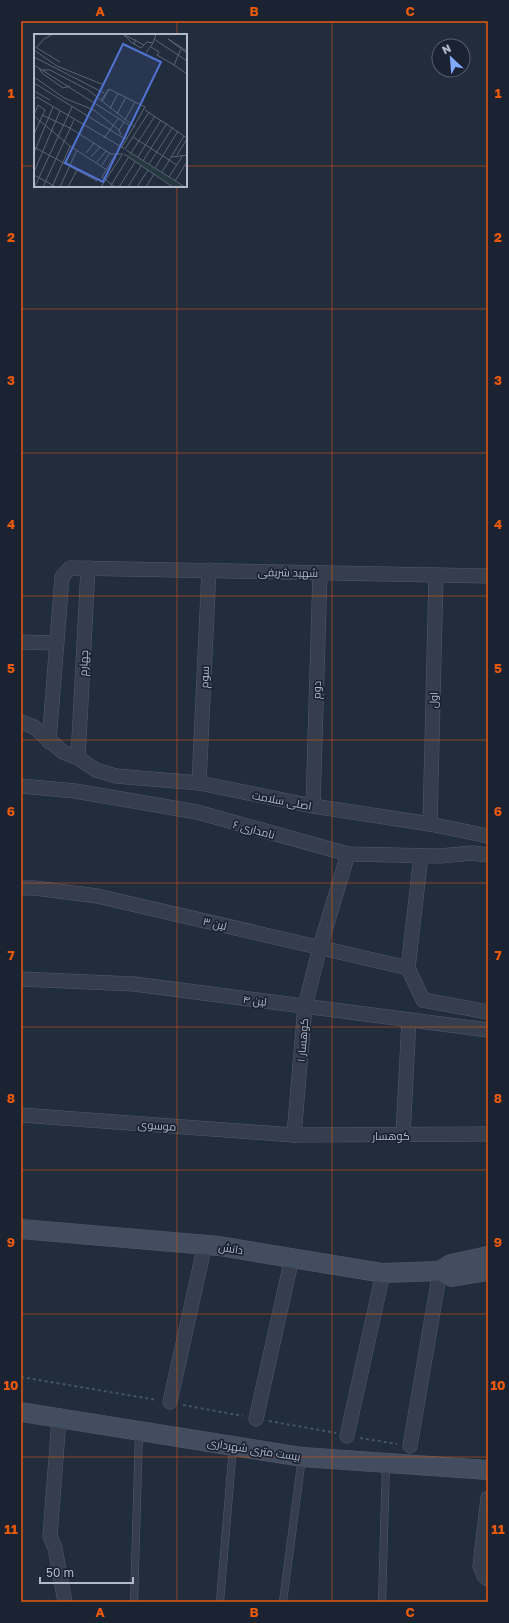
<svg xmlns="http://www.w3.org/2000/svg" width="509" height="1623" font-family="'Golos Text',Cairo,sans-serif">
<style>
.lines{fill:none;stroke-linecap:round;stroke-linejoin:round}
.lane-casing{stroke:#515968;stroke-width:8}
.street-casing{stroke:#515968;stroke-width:15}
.secondary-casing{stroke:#515968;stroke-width:20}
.path{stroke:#41575b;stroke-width:2;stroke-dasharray:3 3;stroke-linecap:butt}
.lane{stroke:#363e4d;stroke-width:7}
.street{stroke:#363e4d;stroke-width:14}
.secondary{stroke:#434d60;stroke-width:19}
.grid{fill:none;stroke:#e8590c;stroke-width:1;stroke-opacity:0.55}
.labels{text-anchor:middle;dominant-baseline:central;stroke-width:3.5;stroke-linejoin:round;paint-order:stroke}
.street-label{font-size:11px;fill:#b1b9c9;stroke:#1b2332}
.inset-road{fill:none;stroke:#5b6475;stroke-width:1}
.view{fill:#5173d3;fill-opacity:0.15;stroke:#5173d3;stroke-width:2}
.inset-edge{fill:none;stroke:#b1b9c9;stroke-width:2}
.neatline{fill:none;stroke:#e8590c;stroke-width:1.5}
.grid-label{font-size:13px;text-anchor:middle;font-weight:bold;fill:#e8590c}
</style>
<rect width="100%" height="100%" fill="#212c3d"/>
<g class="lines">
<defs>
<g id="lane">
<polyline points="134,1602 139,1432"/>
<polyline points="220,1602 233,1447"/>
<polyline points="283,1602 302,1457"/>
<polyline points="382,1602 386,1464"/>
</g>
<g id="street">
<polyline points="21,642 57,643"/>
<polyline points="21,722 34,727 63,752 78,758 96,770 116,776 199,783 313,806 430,824 488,836"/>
<polyline points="49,742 62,577 70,568 488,576"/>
<polyline points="78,758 88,568"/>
<polyline points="199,783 209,570"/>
<polyline points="21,786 75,791 197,812 348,854 439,856 473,853 488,855"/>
<polyline points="313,806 320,573"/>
<polyline points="430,824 436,575"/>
<polyline points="421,856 408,968 423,1000 488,1012"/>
<polyline points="21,888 35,888 97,896 408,968"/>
<polyline points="21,979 134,984 488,1030"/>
<polyline points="21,1115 294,1135 488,1134"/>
<polyline points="294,1135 305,1006 320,947 348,854"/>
<polyline points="403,1135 409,1020"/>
<polyline points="170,1402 205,1244"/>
<polyline points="59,1419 50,1536 55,1548 65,1602"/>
<polyline points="256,1419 292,1258"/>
<polyline points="347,1436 383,1273"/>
<polyline points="410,1446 440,1271"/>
<polyline points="488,1498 480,1566 484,1576 488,1579"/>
</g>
<g id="secondary">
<polyline points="21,1229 219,1246 383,1273 440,1271 452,1277 488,1271"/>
<polyline points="440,1271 451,1264 488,1256"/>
<polyline points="21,1412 302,1457 488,1470"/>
</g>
</defs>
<use href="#lane" class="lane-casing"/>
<use href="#street" class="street-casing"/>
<use href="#secondary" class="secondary-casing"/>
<g class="path">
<polyline points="21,1377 157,1400"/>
<polyline points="183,1405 243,1416"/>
<polyline points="269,1421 336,1433"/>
<polyline points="360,1438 397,1444"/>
</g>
<use href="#lane" class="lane"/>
<use href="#street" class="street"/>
<use href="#secondary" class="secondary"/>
</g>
<path class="grid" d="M177 21V35M332 21V1602M21 166H35M186 166H488M177 186V1602M21 309H488M21 453H488M21 596H488M21 740H488M21 883H488M21 1027H488M21 1170H488M21 1314H488M21 1457H488"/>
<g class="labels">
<g class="street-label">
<text transform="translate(288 572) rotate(1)">شهید شریفی</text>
<text transform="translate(83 663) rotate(-87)">چهارم</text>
<text transform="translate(204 677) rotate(-87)">سوم</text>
<text transform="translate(316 690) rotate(-88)">دوم</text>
<text transform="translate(433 700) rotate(-89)">اول</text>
<text transform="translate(282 800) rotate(11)">اصلی سلامت</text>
<text transform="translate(254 829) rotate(15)">نامداری ۶</text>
<text transform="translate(215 923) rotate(13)">لین ۳</text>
<text transform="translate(255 1000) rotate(7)">لین ۴</text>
<text transform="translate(302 1040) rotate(-85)">کوهسار ۱</text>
<text transform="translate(157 1125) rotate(4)">موسوی</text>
<text x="391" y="1135">کوهسار</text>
<text transform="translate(231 1248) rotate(9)">دانش</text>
<text transform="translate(254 1449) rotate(9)">بیست متری شهرداری</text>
</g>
</g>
<g transform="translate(34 34)">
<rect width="153" height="153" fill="#212c3d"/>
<path d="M95 119H96L149 153H141L93 123Z" fill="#243a3e"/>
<path class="inset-road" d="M89 0 110 11 113 8 119 9 122 0M89 0 97 8 100 10 102 5M120 5 153 27M100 10 107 14 110 11M117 13 125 18 123 21 140 31 147 15M2 14 10 5 19 0M3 14 26 28M0 16 23 32 70 51M153 17 134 5 153 19M112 19 119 9M0 23 70 59M0 31 95 91 91 105M140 31 153 40M5 34 8 39 29 54 36 52M8 36H16L54 56 101 93M0 43 30 64 60 76 85 96M0 49 91 105M75 55 111 73M0 57 16 66M0 65 3 63 91 115M67 66 75 55M68 68 75 55M76 75 84 59M111 76 153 104M83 80 92 63M0 81 4 71 11 76 0 100M8 81 36 94 77 120H89M0 82 36 112 73 136M91 86 101 68M87 101 85 96 90 88M99 103 143 131M70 104 84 85M0 113 63 147M88 113 111 73M91 115 115 78M92 116 151 153M0 119 19 73M52 119 60 109M97 119 121 82M90 120 139 153M81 121 68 143 81 153M143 121 153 105M57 123 66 113M104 123 127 86M138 123 153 121M109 127 133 89M63 128 72 117M115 130 139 93M68 131 76 119M121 134 144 97M0 138 26 77M128 138 150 102M0 141 22 153M135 143 149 121M141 147 153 128M1 152 38 73M9 153 40 86M18 153 36 112M26 153 43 116M34 153 43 136M67 153 88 121M76 153 94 124M85 153 101 128M94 153 107 132M103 153 114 136M112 153 120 140"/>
<path class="view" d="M89 10 127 28 69 148 31 129Z"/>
<rect width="153" height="153" class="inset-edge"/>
</g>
<rect width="509" height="1623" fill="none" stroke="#1b2332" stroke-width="44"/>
<g transform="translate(451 58) rotate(334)"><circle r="19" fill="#1b2332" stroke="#575f6e"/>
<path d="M0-3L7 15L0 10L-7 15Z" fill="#81aafd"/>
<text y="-6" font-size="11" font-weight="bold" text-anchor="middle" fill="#b1b9c9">N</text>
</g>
<path d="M40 1577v6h93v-6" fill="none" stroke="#b1b9c9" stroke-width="2"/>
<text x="46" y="1577" font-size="12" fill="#b1b9c9" stroke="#1b2332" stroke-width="3" paint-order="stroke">50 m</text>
<rect x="22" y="22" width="465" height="1579" class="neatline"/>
<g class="grid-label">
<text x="100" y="16">A</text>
<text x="254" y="16">B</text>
<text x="410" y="16">C</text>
<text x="11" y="98">1</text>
<text x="498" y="98">1</text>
<text x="11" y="242">2</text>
<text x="498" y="242">2</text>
<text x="11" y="385">3</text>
<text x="498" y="385">3</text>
<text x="11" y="529">4</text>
<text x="498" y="529">4</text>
<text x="11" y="673">5</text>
<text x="498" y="673">5</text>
<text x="11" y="816">6</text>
<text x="498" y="816">6</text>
<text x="11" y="960">7</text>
<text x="498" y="960">7</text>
<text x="11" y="1103">8</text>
<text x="498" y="1103">8</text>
<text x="11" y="1247">9</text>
<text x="498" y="1247">9</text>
<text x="11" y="1390">10</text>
<text x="498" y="1390">10</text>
<text x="11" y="1534">11</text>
<text x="498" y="1534">11</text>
<text x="100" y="1617">A</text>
<text x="254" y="1617">B</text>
<text x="410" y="1617">C</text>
</g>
</svg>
